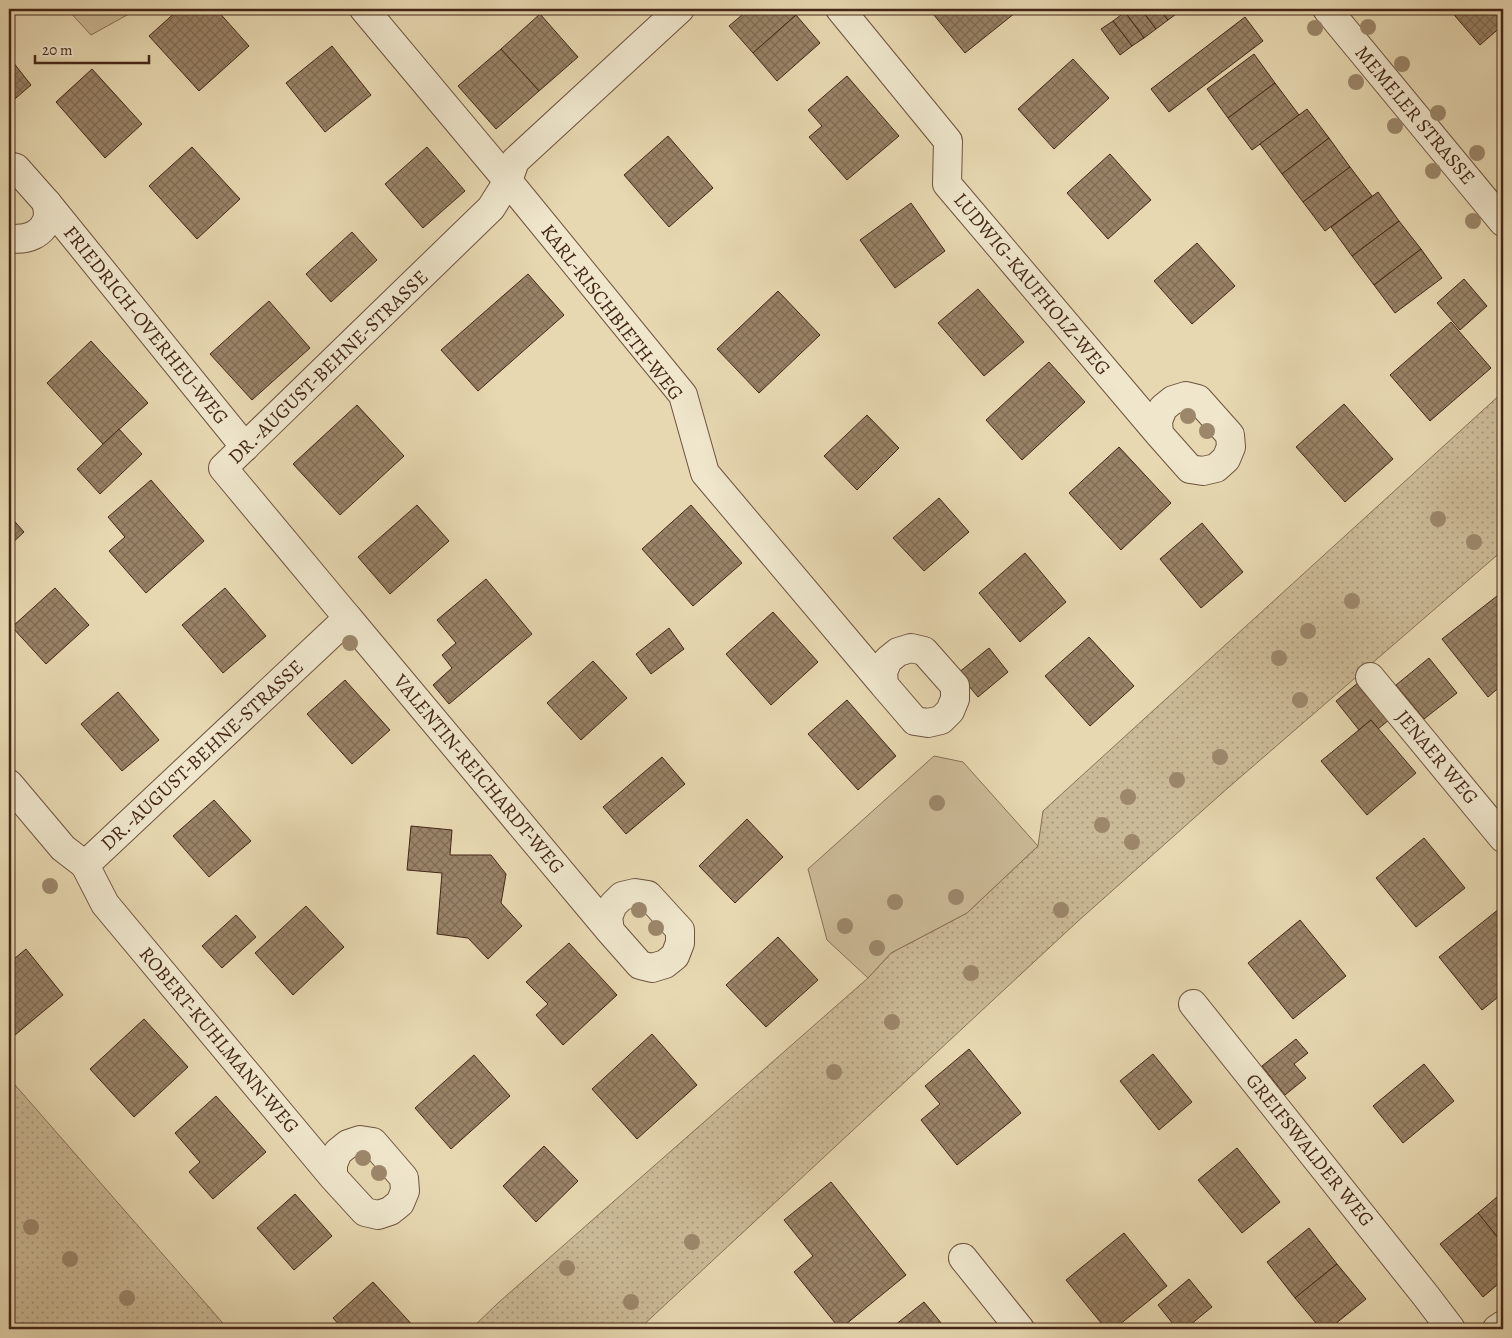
<svg xmlns="http://www.w3.org/2000/svg" width="1512" height="1338" font-family="Alegreya,serif">
<style>
.grass{fill:url(#grass-dots);stroke:#887057}
.park{fill:#cbba97;stroke:#887057}
.building{fill:url(#building-cross-hatch);stroke:#442617}
.lines{fill:none;stroke-linecap:round;stroke-linejoin:round}
.street-casing{stroke:#6d523e;stroke-width:30}
.street{stroke:#efe6cc;stroke-width:28}
.tree{fill:#9c876b}
.labels{text-anchor:middle;dominant-baseline:central;stroke-width:4;stroke-linejoin:round;paint-order:stroke}
.street-label{font-size:20px;fill:#442617;stroke:#efe6cc}
</style>
<defs>
<pattern id="grass-dots" width="8" height="8" patternUnits="userSpaceOnUse" patternTransform="scale(1.25)"><rect width="8" height="8" fill="#cbba97"/><path d="M2 2h.1M6 6h.1" fill="none" stroke="#a6977a" stroke-width="1.8" stroke-linecap="round"/></pattern>
<pattern id="building-cross-hatch" width="8" height="8" patternUnits="userSpaceOnUse" patternTransform="scale(1.25)"><rect width="8" height="8" fill="#998367"/><path d="M0 0l8 8M0 8l8-8" fill="none" stroke="#7e6b54"/></pattern>
</defs>
<rect width="100%" height="100%" fill="#e7d8b1"/>
<filter id="stains"><feTurbulence type="fractalNoise" baseFrequency=".004" numOctaves="4"/><feColorMatrix values="0 0 0 0 .2 0 0 0 0 .09 0 0 0 0 .02 0 0 0 .5 -.17"/></filter>
<radialGradient id="worn" r=".72"><stop offset=".6" stop-color="#630" stop-opacity="0"/><stop offset="1" stop-color="#630" stop-opacity=".3"/></radialGradient>
<g class="grass">
<polygon points="1503,392 1503,550 1229,787 1077,922 639,1329 471,1329 498,1303 868,978 891,953 967,913 1038,846 1043,811"/>
<polygon points="9,1078 228,1329 9,1329"/>
</g>
<g class="park">
<polygon points="67,9 138,9 91,35"/>
<polygon points="934,756 963,762 1038,846 967,913 891,953 868,978 827,940 808,869"/>
</g>
<g class="building">
<polygon points="179,9 216,9 249,46 199,91 149,36"/>
<polygon points="749,9 790,9 796,15 753,53 729,26"/>
<polygon points="929,9 1020,9 965,53"/>
<polygon points="1129,9 1141,9 1156,29 1144,38 1125,12"/>
<polygon points="1141,9 1159,9 1168,20 1156,29"/>
<polygon points="1159,9 1177,9 1179,12 1168,20"/>
<polygon points="1449,9 1503,9 1503,25 1480,45"/>
<polygon points="1125,12 1144,38 1132,46 1113,21"/>
<polygon points="540,14 578,57 539,91 501,49"/>
<polygon points="796,15 820,43 777,81 753,53"/>
<polygon points="1245,17 1263,41 1169,112 1151,89"/>
<polygon points="1113,21 1132,46 1120,55 1101,29"/>
<polygon points="332,46 371,95 325,132 286,83"/>
<polygon points="501,49 539,91 496,129 458,86"/>
<polygon points="1254,54 1275,83 1228,118 1207,89"/>
<polygon points="9,57 31,85 9,104"/>
<polygon points="1073,59 1109,98 1054,149 1018,109"/>
<polygon points="92,69 142,124 105,158 56,102"/>
<polygon points="847,76 899,136 847,180 809,137 822,126 808,110"/>
<polygon points="1275,83 1299,115 1252,150 1228,118"/>
<polygon points="1307,109 1329,138 1282,174 1260,144"/>
<polygon points="668,136 713,188 669,227 624,175"/>
<polygon points="1329,138 1350,167 1303,202 1282,174"/>
<polygon points="192,147 240,199 197,239 149,186"/>
<polygon points="427,147 465,191 423,228 385,184"/>
<polygon points="1110,154 1151,200 1108,239 1067,193"/>
<polygon points="1350,167 1372,196 1325,231 1303,202"/>
<polygon points="1378,192 1399,221 1352,256 1331,227"/>
<polygon points="911,203 945,251 895,288 860,240"/>
<polygon points="1399,221 1421,249 1374,285 1352,256"/>
<polygon points="352,232 377,260 331,302 306,274"/>
<polygon points="1197,243 1235,286 1192,324 1154,281"/>
<polygon points="1421,249 1442,278 1395,313 1374,285"/>
<polygon points="528,274 564,315 478,391 441,350"/>
<polygon points="1464,279 1487,306 1460,330 1437,303"/>
<polygon points="978,289 1024,342 984,376 938,323"/>
<polygon points="778,291 820,335 759,393 717,349"/>
<polygon points="269,301 310,348 252,400 210,354"/>
<polygon points="1451,322 1491,368 1430,421 1390,375"/>
<polygon points="91,341 148,403 103,444 47,383"/>
<polygon points="1049,362 1085,402 1022,460 986,420"/>
<polygon points="1344,404 1393,459 1345,502 1296,447"/>
<polygon points="357,405 404,456 340,515 293,464"/>
<polygon points="867,415 899,448 857,490 824,456"/>
<polygon points="119,429 142,454 100,494 77,469"/>
<polygon points="1119,447 1171,503 1121,550 1069,493"/>
<polygon points="151,480 204,541 146,593 109,551 125,537 108,517"/>
<polygon points="939,498 969,532 924,571 893,538"/>
<polygon points="417,505 449,541 390,594 358,557"/>
<polygon points="691,505 742,563 693,606 642,549"/>
<polygon points="9,515 24,532 9,546"/>
<polygon points="1202,523 1243,572 1201,608 1160,559"/>
<polygon points="1025,553 1066,602 1020,642 979,593"/>
<polygon points="486,579 532,634 449,704 433,685 452,668 442,655 456,643 437,620"/>
<polygon points="55,588 89,625 46,664 12,627"/>
<polygon points="225,588 266,636 223,673 182,625"/>
<polygon points="1497,596 1503,604 1503,684 1488,697 1442,639"/>
<polygon points="773,612 818,662 771,705 726,654"/>
<polygon points="669,628 684,649 651,674 636,654"/>
<polygon points="1089,637 1134,686 1090,726 1045,676"/>
<polygon points="989,648 1008,672 978,697 958,673"/>
<polygon points="1429,658 1457,693 1424,719 1396,685"/>
<polygon points="593,661 627,698 581,740 547,703"/>
<polygon points="345,680 390,730 352,764 307,714"/>
<polygon points="1359,682 1390,719 1378,729 1371,720 1359,730 1336,701"/>
<polygon points="118,692 159,740 122,771 81,724"/>
<polygon points="847,700 896,756 858,790 808,734"/>
<polygon points="1371,720 1416,773 1367,815 1321,761"/>
<polygon points="662,757 685,784 626,834 603,807"/>
<polygon points="214,800 251,841 209,877 173,836"/>
<polygon points="747,819 783,857 735,903 699,866"/>
<polygon points="411,826 452,830 450,855 491,855 506,874 501,903 522,926 488,959 468,938 437,934 442,873 407,870"/>
<polygon points="1424,838 1465,888 1416,927 1376,878"/>
<polygon points="306,906 344,947 293,995 255,953"/>
<polygon points="1499,909 1503,914 1503,993 1482,1010 1439,957"/>
<polygon points="236,915 256,937 222,968 202,946"/>
<polygon points="1300,920 1346,976 1293,1019 1248,963"/>
<polygon points="778,937 818,980 766,1027 726,985"/>
<polygon points="569,943 617,995 563,1045 536,1015 548,1004 526,982"/>
<polygon points="26,949 63,995 9,1040 9,963"/>
<polygon points="144,1019 188,1067 134,1117 90,1069"/>
<polygon points="652,1034 697,1085 637,1139 592,1089"/>
<polygon points="1296,1039 1308,1053 1294,1064 1306,1078 1285,1095 1262,1066"/>
<polygon points="969,1049 1021,1113 957,1165 921,1120 940,1104 925,1086"/>
<polygon points="1153,1054 1192,1102 1159,1130 1120,1081"/>
<polygon points="474,1055 510,1096 451,1149 415,1108"/>
<polygon points="1424,1064 1454,1101 1403,1143 1373,1106"/>
<polygon points="216,1096 266,1152 213,1199 189,1172 200,1162 175,1133"/>
<polygon points="544,1146 578,1181 536,1222 503,1186"/>
<polygon points="1237,1148 1280,1202 1242,1233 1198,1180"/>
<polygon points="831,1182 906,1275 840,1329 794,1272 813,1256 784,1220"/>
<polygon points="1503,1192 1503,1244 1478,1213"/>
<polygon points="295,1194 332,1236 294,1270 257,1228"/>
<polygon points="1478,1213 1503,1244 1503,1280 1483,1297 1440,1244"/>
<polygon points="1309,1228 1337,1264 1295,1298 1267,1262"/>
<polygon points="1124,1233 1167,1286 1114,1329 1106,1329 1066,1280"/>
<polygon points="1337,1264 1366,1299 1329,1329 1321,1329 1295,1298"/>
<polygon points="1189,1279 1212,1307 1185,1329 1177,1329 1158,1305"/>
<polygon points="373,1282 416,1329 343,1329 333,1318"/>
<polygon points="924,1302 946,1329 890,1329"/>
<polygon points="702,1324 707,1329 696,1329"/>
</g>
<g class="lines">
<defs>
<g id="street">
<polyline points="364,9 508,181 683,395 705,473 884,685 883,672 888,660 898,652 911,648 924,651 955,686 955,699 950,711 941,720 928,723 915,721 884,685"/>
<polyline points="840,9 948,141 947,184 1159,434 1190,469 1203,471 1216,468 1226,459 1231,447 1230,435 1198,399 1186,396 1173,400 1163,408 1158,421 1159,434"/>
<polyline points="1327,9 1503,222"/>
<polyline points="9,166 16,168 47,203 245,447"/>
<path d="M9 238C26 241 44 235 48 216 48 212 47 207 47 203"/>
<polyline points="348,618 610,931 640,965 652,968 665,964 675,956 680,943 680,930 648,895 635,893 622,896 613,905 608,917 610,931"/>
<polyline points="1370,677 1503,838"/>
<polyline points="9,784 63,848 85,865"/>
<polyline points="1193,1004 1426,1296 1451,1329"/>
<polyline points="333,1177 333,1164 338,1152 348,1144 360,1140 373,1142 404,1178 405,1191 400,1203 390,1211 378,1215 365,1212 333,1177 105,904 85,865 348,618 223,468 491,208 508,181 515,161 680,9"/>
<polyline points="963,1258 1020,1329"/>
<polyline points="1497,1329 1503,1325"/>
</g>
</defs>
<use href="#street" class="street-casing"/>
<use href="#street" class="street"/>
</g>
<g class="tree">
<circle cx="1368" cy="27" r="8"/>
<circle cx="1315" cy="28" r="8"/>
<circle cx="1402" cy="64" r="8"/>
<circle cx="1356" cy="82" r="8"/>
<circle cx="1438" cy="113" r="8"/>
<circle cx="1395" cy="126" r="8"/>
<circle cx="1477" cy="153" r="8"/>
<circle cx="1433" cy="171" r="8"/>
<circle cx="1473" cy="221" r="8"/>
<circle cx="1188" cy="416" r="8"/>
<circle cx="1207" cy="431" r="8"/>
<circle cx="1438" cy="519" r="8"/>
<circle cx="1474" cy="542" r="8"/>
<circle cx="1352" cy="601" r="8"/>
<circle cx="1308" cy="631" r="8"/>
<circle cx="350" cy="643" r="8"/>
<circle cx="1279" cy="658" r="8"/>
<circle cx="1300" cy="700" r="8"/>
<circle cx="1220" cy="757" r="8"/>
<circle cx="1177" cy="780" r="8"/>
<circle cx="1128" cy="797" r="8"/>
<circle cx="937" cy="803" r="8"/>
<circle cx="1102" cy="825" r="8"/>
<circle cx="1132" cy="842" r="8"/>
<circle cx="50" cy="886" r="8"/>
<circle cx="956" cy="897" r="8"/>
<circle cx="895" cy="902" r="8"/>
<circle cx="639" cy="910" r="8"/>
<circle cx="1061" cy="910" r="8"/>
<circle cx="845" cy="926" r="8"/>
<circle cx="656" cy="928" r="8"/>
<circle cx="877" cy="948" r="8"/>
<circle cx="971" cy="973" r="8"/>
<circle cx="892" cy="1022" r="8"/>
<circle cx="834" cy="1072" r="8"/>
<circle cx="363" cy="1158" r="8"/>
<circle cx="379" cy="1173" r="8"/>
<circle cx="31" cy="1227" r="8"/>
<circle cx="692" cy="1242" r="8"/>
<circle cx="70" cy="1259" r="8"/>
<circle cx="567" cy="1268" r="8"/>
<circle cx="127" cy="1298" r="8"/>
<circle cx="631" cy="1302" r="8"/>
</g>
<g class="labels">
<g class="street-label">
<text transform="translate(1415 115) rotate(50)">MEMELER STRASSE</text>
<text transform="translate(1032 284) rotate(50)">LUDWIG-KAUFHOLZ-WEG</text>
<text transform="translate(612 312) rotate(52)">KARL-RISCHBIETH-WEG</text>
<text transform="translate(146 325) rotate(51)">FRIEDRICH-OVERHEU-WEG</text>
<text transform="translate(328 367) rotate(-44)">DR.-AUGUST-BEHNE-STRASSE</text>
<text transform="translate(202 755) rotate(-43)">DR.-AUGUST-BEHNE-STRASSE</text>
<text transform="translate(1437 757) rotate(50)">JENAER WEG</text>
<text transform="translate(479 774) rotate(50)">VALENTIN-REICHARDT-WEG</text>
<text transform="translate(219 1040) rotate(50)">ROBERT-KUHLMANN-WEG</text>
<text transform="translate(1310 1150) rotate(51)">GREIFSWALDER WEG</text>
</g>
</g>
<rect width="1512" height="1338" fill="none" stroke="#e7d8b1" stroke-width="30"/>
<rect x="10" y="10" width="1492" height="1318" fill="none" stroke="#442617" stroke-width="2.5"/>
<rect x="15" y="15" width="1482" height="1308" fill="none" stroke="#442617"/>
<path d="M35 55v8h114v-8" fill="none" stroke="#442617" stroke-width="2.5"/>
<text x="42" y="55" font-size="15" fill="#442617" stroke="#efe6cc" stroke-width="4" paint-order="stroke">20 m</text>
<rect width="100%" height="100%" filter="url(#stains)"/>
<rect width="100%" height="100%" fill="url(#worn)"/>
</svg>
